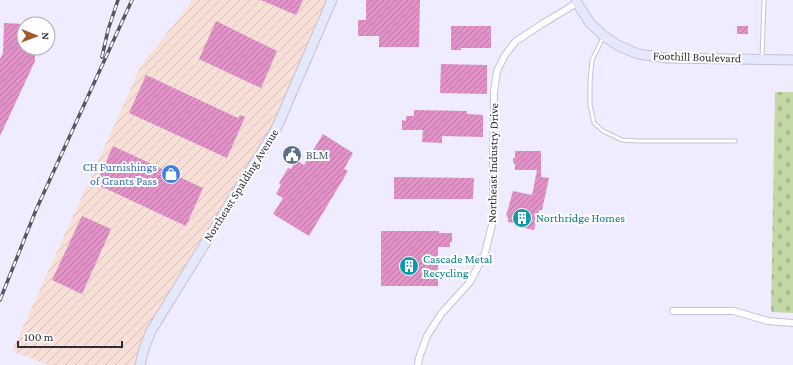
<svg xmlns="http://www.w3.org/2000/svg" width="793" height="365" font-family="'Crimson Pro',serif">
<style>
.industrial{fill:url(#industrial-furrows)}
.cemetery{fill:url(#cemetery-stones)}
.building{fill:url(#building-hatch)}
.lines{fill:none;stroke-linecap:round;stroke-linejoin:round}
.lane-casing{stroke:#c6c2d4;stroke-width:5}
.street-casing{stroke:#c6c2d4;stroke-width:8}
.secondary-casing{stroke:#c6c2d4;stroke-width:11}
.lane{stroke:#fff;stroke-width:3}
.street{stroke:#fff;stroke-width:6}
.secondary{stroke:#e5e7fa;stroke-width:9}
.rail-casing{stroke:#57565f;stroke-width:3.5}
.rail{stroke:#fff;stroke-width:2;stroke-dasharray:6;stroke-linecap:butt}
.labels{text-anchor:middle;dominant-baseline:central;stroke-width:4;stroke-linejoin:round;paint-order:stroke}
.street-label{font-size:12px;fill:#2f2e35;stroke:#fff}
.service-label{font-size:12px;fill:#4e5e75;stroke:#fff;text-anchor:start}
.shop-label{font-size:12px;fill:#366cbe;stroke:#fff;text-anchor:end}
.culture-label{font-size:12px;fill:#0d838f;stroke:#fff;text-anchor:start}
</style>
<defs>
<pattern id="industrial-furrows" width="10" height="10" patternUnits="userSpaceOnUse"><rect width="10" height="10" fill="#f8dfd7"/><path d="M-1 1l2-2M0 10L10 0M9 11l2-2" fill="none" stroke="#d5c0b9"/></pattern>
<pattern id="cemetery-stones" width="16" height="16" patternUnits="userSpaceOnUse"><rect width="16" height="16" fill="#c2d9a5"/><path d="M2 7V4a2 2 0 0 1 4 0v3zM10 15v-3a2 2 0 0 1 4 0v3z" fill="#a7bb8f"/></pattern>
<pattern id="building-hatch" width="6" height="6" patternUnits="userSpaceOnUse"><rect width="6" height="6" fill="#e192c6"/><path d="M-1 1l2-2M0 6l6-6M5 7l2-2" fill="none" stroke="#b778a2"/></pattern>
</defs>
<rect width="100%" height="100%" fill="#efecff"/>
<polygon class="industrial" points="193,0 332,0 283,113 160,316 140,365 49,365 12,351 141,66"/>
<polygon class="cemetery" points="775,92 793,92 793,313 771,312"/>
<g class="building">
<polygon points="261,0 303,0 296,15"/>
<polygon points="366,0 420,0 419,47 379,47 379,36 358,36 358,20 366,20"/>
<polygon points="216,21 277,51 261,88 199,59"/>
<polygon points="4,23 24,24 24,48 35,48 35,61 0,136 0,59 3,53"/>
<polygon points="451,26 491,26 491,48 461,48 461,50 451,50"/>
<rect x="737" y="26" width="11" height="8"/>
<polygon points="441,64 487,65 487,94 440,93"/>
<polygon points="146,75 238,118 240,115 245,117 227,158 129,113"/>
<polygon points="414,110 467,111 467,114 483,115 483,137 442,136 442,143 422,142 423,130 402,130 402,120 406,121 406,116 414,116"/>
<polygon points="323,134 353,153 344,169 348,171 309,236 273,214 283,198 276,194 281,185 279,183 288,168 291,169 296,160 304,165"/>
<polygon points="113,146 203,188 186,226 96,184"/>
<polygon points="515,151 541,151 541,177 549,178 542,210 539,210 534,230 515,226 515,223 508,222 508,217 506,216 513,191 532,195 537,170 515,170 515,164 513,163 513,158 515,158"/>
<polygon points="394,177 474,178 473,199 394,199"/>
<polygon points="82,216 111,229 82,294 52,280"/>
<polygon points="381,231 439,231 439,233 452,233 452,242 450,242 450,247 438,247 438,286 381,286"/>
</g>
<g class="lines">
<defs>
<g id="lane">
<polyline points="603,38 592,60 590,82 590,105 594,123 603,131 622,140 638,141 735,141"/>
<polyline points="762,58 764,0"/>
</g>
<g id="street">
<polyline points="673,311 734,311 768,321 793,323"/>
<polyline points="418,365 419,358 427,336 441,314 470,282 485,253 493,221 493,179 494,92 497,71 505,55 516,41 542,24 577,3"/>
</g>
<g id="secondary">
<polyline points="576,0 577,3 590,23 604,36 617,45 638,54 667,58 793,60"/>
<polyline points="140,365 144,349 151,331 277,127 332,0"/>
</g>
</defs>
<use href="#lane" class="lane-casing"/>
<use href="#street" class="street-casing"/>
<use href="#secondary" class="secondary-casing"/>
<use href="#lane" class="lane"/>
<use href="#street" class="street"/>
<use href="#secondary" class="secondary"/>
<defs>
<g id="rail">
<polyline points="102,57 108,30 118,0"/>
<polyline points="0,300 36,210 132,0"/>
</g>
</defs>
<use href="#rail" class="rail-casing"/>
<use href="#rail" class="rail"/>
</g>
<defs>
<symbol id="civic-disc" viewBox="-11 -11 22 22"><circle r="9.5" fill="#5c6f8a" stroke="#fff"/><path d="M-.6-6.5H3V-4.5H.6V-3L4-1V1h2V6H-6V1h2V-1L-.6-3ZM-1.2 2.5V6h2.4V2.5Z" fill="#fff"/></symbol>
<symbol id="shop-disc" viewBox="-11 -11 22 22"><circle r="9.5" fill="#3f7fe0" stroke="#fff"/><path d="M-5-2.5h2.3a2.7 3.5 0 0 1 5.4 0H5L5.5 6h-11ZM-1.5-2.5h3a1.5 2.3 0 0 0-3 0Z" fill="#fff"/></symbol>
<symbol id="building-disc" viewBox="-11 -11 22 22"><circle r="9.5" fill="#0f9aa8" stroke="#fff"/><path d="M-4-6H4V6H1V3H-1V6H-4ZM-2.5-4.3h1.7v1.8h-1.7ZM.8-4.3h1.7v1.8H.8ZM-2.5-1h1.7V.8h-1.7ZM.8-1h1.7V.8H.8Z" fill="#fff"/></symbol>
</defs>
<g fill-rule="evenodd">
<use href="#civic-disc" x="281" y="144" width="22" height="22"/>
<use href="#shop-disc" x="160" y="163" width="22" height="22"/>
<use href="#building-disc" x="511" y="207" width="22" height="22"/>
<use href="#building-disc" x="398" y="255" width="22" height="22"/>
</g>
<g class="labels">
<g class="street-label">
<text transform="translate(697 57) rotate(2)">Foothill Boulevard</text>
<text transform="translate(493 163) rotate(-89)">Northeast Industry Drive</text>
<text transform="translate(241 185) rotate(-58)">Northeast Spalding Avenue</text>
</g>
<g class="service-label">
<text x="306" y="155">BLM</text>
</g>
<g class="shop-label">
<text x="157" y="167">CH Furnishings<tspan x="157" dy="14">of Grants Pass</tspan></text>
</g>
<g class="culture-label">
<text x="536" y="218">Northridge Homes</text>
<text x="423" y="259">Cascade Metal<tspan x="423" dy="14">Recycling</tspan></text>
</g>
</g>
<g transform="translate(36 36) rotate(91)"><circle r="19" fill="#ffffff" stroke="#acabae"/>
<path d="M0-3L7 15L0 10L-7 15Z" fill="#9e592c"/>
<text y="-6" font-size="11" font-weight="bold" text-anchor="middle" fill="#2f2e35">N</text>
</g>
<path d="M18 341v6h104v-6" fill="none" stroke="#2f2e35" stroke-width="2"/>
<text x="24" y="341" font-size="12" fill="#2f2e35" stroke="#ffffff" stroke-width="3" paint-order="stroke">100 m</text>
</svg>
